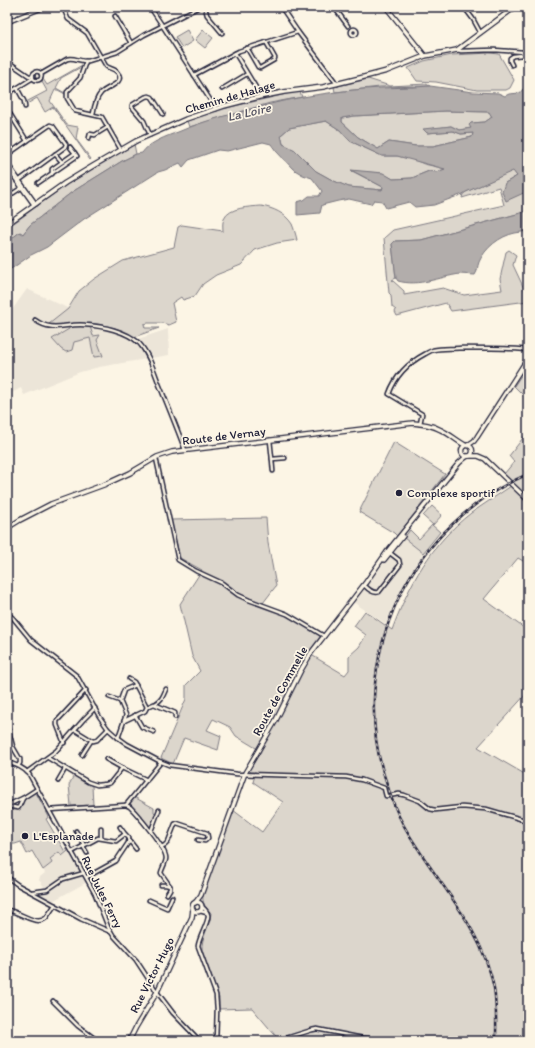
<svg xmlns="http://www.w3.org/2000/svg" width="535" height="1048" font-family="Itim,sans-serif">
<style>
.built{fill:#ece5d8}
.green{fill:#dcd6cc;stroke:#7f7c84}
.water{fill:#b2adab;stroke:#78757e;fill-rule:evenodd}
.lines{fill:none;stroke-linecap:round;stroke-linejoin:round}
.street-casing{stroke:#22223b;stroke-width:5.5}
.secondary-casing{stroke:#22223b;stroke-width:6}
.street{stroke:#fcf5e5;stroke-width:2.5}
.secondary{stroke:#fcf5e5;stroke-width:3.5}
.rail-casing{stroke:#22223b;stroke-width:2.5}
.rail{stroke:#fcf5e5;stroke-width:1;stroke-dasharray:3;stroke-linecap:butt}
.poi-dot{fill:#22223b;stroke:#fcf5e5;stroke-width:1.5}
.labels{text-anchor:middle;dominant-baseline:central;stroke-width:3.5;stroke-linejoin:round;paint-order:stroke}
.street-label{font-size:12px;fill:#22223b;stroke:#fcf5e5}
.poi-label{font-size:12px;fill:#22223b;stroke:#fcf5e5;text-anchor:start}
.water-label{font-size:13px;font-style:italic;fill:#545362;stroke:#fcf5e5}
</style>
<rect width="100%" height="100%" fill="#fcf5e5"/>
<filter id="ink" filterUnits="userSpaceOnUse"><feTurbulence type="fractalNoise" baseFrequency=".025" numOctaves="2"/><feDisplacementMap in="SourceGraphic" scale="8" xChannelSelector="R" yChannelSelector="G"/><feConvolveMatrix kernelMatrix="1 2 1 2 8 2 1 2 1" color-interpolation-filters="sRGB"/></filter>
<g filter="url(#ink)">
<g class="built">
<polygon points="27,289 135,340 168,329 169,355 99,367 80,372 24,395 21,388 7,395 7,317"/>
<polygon points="404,538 423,553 406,580 395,601 386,624 353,602"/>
<polygon points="69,850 87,882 49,903 27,892 30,889 41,890 46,889 39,880 40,877 45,873 43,870 52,863 50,859 59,852 62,855"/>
</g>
<g class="green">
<polygon points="187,30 193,41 182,48 175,37"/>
<polygon points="203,30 213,38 205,48 195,40"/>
<polygon points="490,53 499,54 514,80 510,88 506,90 477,90 436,82 417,81 408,68 424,61 452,55"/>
<polygon points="84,64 83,66 61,78 56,88 65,93 65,94 58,90 55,90 50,101 67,125 78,127 76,139 91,159 90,160 53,107 45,112 37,98 27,104 26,102 47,91 42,82 43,79 47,85"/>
<polygon points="368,79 390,86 426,84 430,86 380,87 335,92 334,87"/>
<polygon points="300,92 302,97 270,103 246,110 234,114 222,117 189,127 187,121 230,107 291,93"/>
<polygon points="446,111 490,112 492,117 485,122 471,123 472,128 459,130 451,126 424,130 427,133 453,131 461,134 473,133 472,137 433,146 416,146 389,142 378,149 358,137 342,122 342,118 354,116"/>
<polygon points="326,121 340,130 350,141 382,156 397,156 412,159 424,164 446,169 436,172 429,171 412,178 393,179 382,173 352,171 383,187 382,190 348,187 334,181 316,171 295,150 283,144 281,135 289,128"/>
<polygon points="134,144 136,154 122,161 72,192 30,225 23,234 20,232 7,242 7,228 66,185"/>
<polygon points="513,170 517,176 505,183 528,191 528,211 421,240 395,241 392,244 396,278 392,280 404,291 404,295 443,288 464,295 502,290 500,279 506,252 509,250 516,255 513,265 528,297 528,301 451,311 446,303 397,316 395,312 396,310 392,307 391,295 389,293 384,238 393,230 504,205 499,187 462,198 463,194 466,192"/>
<path d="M261 206C273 208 285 213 292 224 294 229 296 235 297 240L277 243 255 250 241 265 216 275 203 284 195 296 183 300 181 297 172 303 176 322 169 325 162 323H148L144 324 145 328H159L134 337C119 328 107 325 89 323L93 336 100 335 97 340 103 356 94 357 90 338 74 342 72 350 66 352 61 349 52 339 69 329V324L52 326 49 324 68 309 79 291 94 279 123 261 174 247 178 227 182 225 223 231C223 227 222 223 224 219 229 207 250 207 261 206Z"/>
<polygon points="528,365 528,400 514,386"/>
<path d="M526 434 528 437V564L518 558 484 599 528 631V692L478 747 528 776V1041H280L252 1008 219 1009V998L202 951C201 936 210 927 211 913 205 906 202 904 203 894L233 810 262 832 283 802 253 782 256 772H251L249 770 261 751 236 736 230 727 213 719 207 730 221 736 218 750 184 738 173 764 161 758 186 699V685L200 671 192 656 180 604 202 570 180 558 171 520 266 518 268 543 276 586 263 603 321 635 308 653 345 675 349 670V656L359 647 366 635 354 626 365 611 392 630C409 584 431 544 471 513 485 503 500 494 514 484L504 474 514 462 509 456Z"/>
<polygon points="394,442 445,474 397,536 394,533 359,512"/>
<polygon points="432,506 442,515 433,525 423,516"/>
<polygon points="432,525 440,532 423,553 404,538 410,530 419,539"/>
<polygon points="74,775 92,786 93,805 71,806 69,785"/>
<polygon points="33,793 36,793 49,817 46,819 64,850 67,849 68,851 62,856 59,852 50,859 52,863 43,870 32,851 27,854 21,842 15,844 7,844 7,807 16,809 20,809 21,807 25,798"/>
<polygon points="134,797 154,808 154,812 156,814 151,827 149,827 130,803"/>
</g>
<g class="water">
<path d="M430 86 473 92 498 93 505 96 509 94 520 93 523 89 528 87V163H527L528 165V191L506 201 502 192 505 183 517 176 513 171 466 192 463 194 434 205 415 207 409 202 386 208 382 201 374 200 371 204 349 199 338 201 322 205 320 213 297 215V202L304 200 309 196H319L322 191 312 178 303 175 293 169 276 151 271 144 263 142 227 151 218 150 189 160 183 167 180 163 165 170 158 172 84 219 47 247 31 255 14 267 9 270 7 272V242L20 232 23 234 30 225 72 192 122 161 136 154 142 153C148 143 167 136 178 132 192 126 206 121 221 117 226 115 231 115 236 114 277 100 320 93 364 89 386 87 408 88 430 86ZM446 111 489 112 492 117 485 122 471 123 469 125 471 128 459 130 451 126 423 129 427 133 453 131 461 134 473 133 472 137 433 146H416L389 142 378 149 358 137 342 122V118L354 116ZM326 121 340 130 350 141 382 156H397L445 169 437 172 429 171 412 178 393 179 383 173 351 170 383 187 382 190 349 187 334 181 316 171 295 150 283 144 281 135 289 128Z"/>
<path d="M528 211V231C524 232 519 232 515 233 500 236 485 248 479 262 477 267 478 271 475 275 470 275 465 274 460 274 439 277 419 287 398 281L396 278 392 244 395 241 421 240Z"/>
</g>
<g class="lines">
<defs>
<g id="street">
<path d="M63 7 68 19 87 33 106 66C109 69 114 68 117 72 127 83 106 87 101 93 96 98 94 108 93 114"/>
<polyline points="150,7 162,25 216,109"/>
<polyline points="205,7 207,15 222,33"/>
<polyline points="281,7 298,32 337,84"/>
<polyline points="334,7 348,26"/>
<polyline points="464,7 473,19 480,32"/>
<polyline points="503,7 507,13"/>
<polyline points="115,16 131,43"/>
<circle cx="354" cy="32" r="3"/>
<polyline points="247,48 258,67 260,68 274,60 275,58 266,42"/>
<polyline points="457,50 461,51 494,50 524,52"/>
<polyline points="235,53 261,96"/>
<polyline points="7,61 29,76 33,76"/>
<polyline points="86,61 80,78 67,92 67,98 75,111 102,117 121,150"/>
<polyline points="512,65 510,61 510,58 513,56 522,55 524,52"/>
<circle cx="37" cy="76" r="4.5"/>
<path d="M41 74 67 59C74 57 81 62 88 61L117 52 144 35 199 7"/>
<polyline points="194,75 239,51 298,32"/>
<polyline points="17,88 24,101 25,107"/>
<polyline points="222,89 247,74"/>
<polyline points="7,94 33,78"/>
<polyline points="7,101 8,104 7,107"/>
<polyline points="7,109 27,141 7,155"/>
<polyline points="150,135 144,121 132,107 132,105 145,97 149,96 152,97 163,114"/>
<polyline points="89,138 90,134 95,135 108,127"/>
<polyline points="55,154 62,162"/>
<polyline points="7,163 36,204"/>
<polyline points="7,167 34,205"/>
<polyline points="52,174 52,169 75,153"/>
<polyline points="17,182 65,147 66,144 53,126 50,125 27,141"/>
<polyline points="38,183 77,156 70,147"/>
<polyline points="9,196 21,188"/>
<path d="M35 320C53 333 66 323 85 325 103 326 126 331 139 343 149 354 154 371 159 384 168 406 177 428 185 450"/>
<polyline points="7,398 9,401"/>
<path d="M420 424 422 414 389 394C395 377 408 363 425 354 427 353 430 351 433 350 442 348 452 349 461 348 483 348 506 348 528 350"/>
<polyline points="270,440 272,459 285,458"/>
<polyline points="156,458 178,560 196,571 222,583 238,595 249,600 287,614 324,636"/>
<polyline points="272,459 273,471"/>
<path d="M364 585C368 589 373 594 379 592L400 565 399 560 390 553"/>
<polyline points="7,613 13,618 31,640 77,676 99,716 108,729 116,736 127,744 159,761 169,765 237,774 346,777 362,780 384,788 386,796 388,796 399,794 404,795 420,801 430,809 435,810 462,807 486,809 528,821"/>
<polyline points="129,679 134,682 147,707"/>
<polyline points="109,697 120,701 126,715 118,738"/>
<polyline points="120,701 124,690 136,685"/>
<path d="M155 704C162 700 163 696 166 689"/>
<polyline points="135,715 142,727 154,732"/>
<polyline points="124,721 145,711 147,707 154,704 175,713 175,717"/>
<polyline points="7,724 13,747 20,759 20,763 18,766"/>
<polyline points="75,730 93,741 97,740 108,729"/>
<polyline points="64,743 57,725 57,721 86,690"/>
<polyline points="82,755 91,741"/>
<polyline points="48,758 88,782 97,785 106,784 110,783 122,768 147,780"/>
<polyline points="106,759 122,768"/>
<path d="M7 762C16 765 23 767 29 774L89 883 95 894 108 927 113 935 136 960 157 992 173 1013 200 1041"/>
<polyline points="27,772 56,751 84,719 95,708"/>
<polyline points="58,781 65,769"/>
<polyline points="8,805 23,798"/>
<polyline points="126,805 161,762"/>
<polyline points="7,806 18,808 19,807 23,798 37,789"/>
<path d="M49 810 126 805 130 807C137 814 166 848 166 858 166 863 162 868 161 873L170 886"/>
<polyline points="120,827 125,834"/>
<polyline points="101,828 101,838"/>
<polyline points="76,831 84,845"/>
<polyline points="151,831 159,810"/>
<polyline points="129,840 136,849"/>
<polyline points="83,846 87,853"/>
<polyline points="161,847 165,845 168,842 175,824 177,823 207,833 208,838 205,841 198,840"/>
<polyline points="72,852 98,838 116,841 125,834 129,838 128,843 116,861 87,877"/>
<polyline points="7,877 18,885 81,919 111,932"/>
<polyline points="161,885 166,885 170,886 170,889 167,894"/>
<polyline points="32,892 47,890 63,879 84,873"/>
<polyline points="149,900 167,908 172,897"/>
<path d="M202 907C205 909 207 911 208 915 209 922 199 937 198 946L216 995 217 1009 216 1041"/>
<path d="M7 910C19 911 36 927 46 918 49 914 52 909 55 905"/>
<polyline points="200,911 207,913"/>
<polyline points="53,1001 78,1026 98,1041"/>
<polyline points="260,1041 266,1040 280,1040 312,1030 317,1029 362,1038 399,1041"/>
</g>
<g id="secondary">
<polyline points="386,7 425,56"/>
<polyline points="7,22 44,7"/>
<polyline points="7,224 65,183 93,166 136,141 186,119 224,106 259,97 284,92 323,87 364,77 387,71 425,56 457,50 515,7"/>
<polyline points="468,445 474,441 477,437 528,358"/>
<circle cx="467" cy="451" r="5.5"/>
<polyline points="469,456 478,456 485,459 528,500"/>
<path d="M7 528 20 520 51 504 106 484 130 473 157 457 172 452 413 423C423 424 433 425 441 430 450 434 457 441 465 445"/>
<polyline points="384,560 403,536"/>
<circle cx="197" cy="907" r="5"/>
<polyline points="195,903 201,895 245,773 276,720 301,670 311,653 366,582 387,552 459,463 467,456"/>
<polyline points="129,1041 136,1027 157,992 192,917 193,909"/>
</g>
</defs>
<use href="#street" class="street-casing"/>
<use href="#secondary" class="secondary-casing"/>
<use href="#street" class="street"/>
<use href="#secondary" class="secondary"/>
<defs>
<path id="rail" d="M496 1041C496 1023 497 1006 494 988 482 925 433 879 403 824 396 812 392 800 388 787 365 725 371 657 399 597 425 543 472 498 528 474"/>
</defs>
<use href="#rail" class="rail-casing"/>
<use href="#rail" class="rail"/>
</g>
</g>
<g class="poi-dot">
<circle cx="399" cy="493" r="4"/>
<circle cx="25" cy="836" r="4"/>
</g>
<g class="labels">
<g class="street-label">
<text transform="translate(230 97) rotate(-16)">Chemin de Halage</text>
<text transform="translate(224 436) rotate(-7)">Route de Vernay</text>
<text transform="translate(280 691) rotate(-61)">Route de Commelle</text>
<text transform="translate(102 892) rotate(64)">Rue Jules Ferry</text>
<text transform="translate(152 975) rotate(-63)">Rue Victor Hugo</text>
</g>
<g class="poi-label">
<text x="407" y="493">Complexe sportif</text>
<text x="33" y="836">L'Esplanade</text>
</g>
<g class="water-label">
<text transform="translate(249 112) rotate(-13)">La Loire</text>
</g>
</g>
<rect width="535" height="1048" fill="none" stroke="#fcf5e5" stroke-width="24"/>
<rect x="12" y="12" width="511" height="1024" fill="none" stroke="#22223b" stroke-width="1.5" filter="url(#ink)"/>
</svg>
